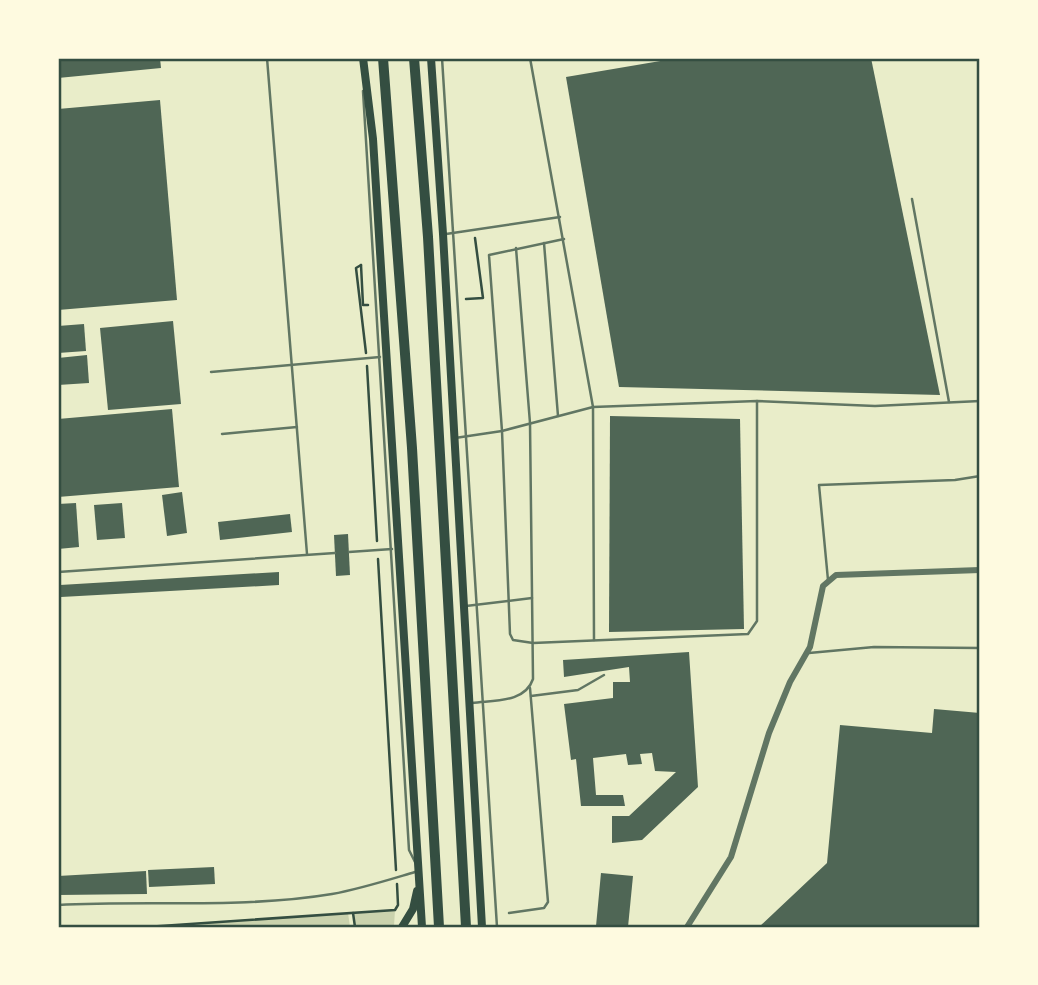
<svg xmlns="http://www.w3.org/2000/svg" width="1038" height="985" font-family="'PT Serif',serif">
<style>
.green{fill:#cad2ad}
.building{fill:#4f6655}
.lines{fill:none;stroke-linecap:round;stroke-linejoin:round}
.path{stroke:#344e41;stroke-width:2.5}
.service{stroke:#617663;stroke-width:2.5}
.minor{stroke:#617663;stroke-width:6}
.secondary{stroke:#344e41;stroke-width:8}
.trunk{stroke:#344e41;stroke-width:10}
.neatline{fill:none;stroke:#344e41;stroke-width:2.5}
</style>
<rect width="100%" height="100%" fill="#e9edc9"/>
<g class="green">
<polygon points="395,910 394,926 355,927 353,913"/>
<polygon points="348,913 350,927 134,927"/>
</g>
<g class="building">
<polygon points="58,58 160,58 161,68 58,78"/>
<polygon points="678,58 871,58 940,395 619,387 566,77"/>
<polygon points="160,100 177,300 58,310 58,109"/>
<polygon points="173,321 181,404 108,410 100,328"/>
<polygon points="84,324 86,351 58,353 58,326"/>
<polygon points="87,355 89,383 58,385 58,358"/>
<polygon points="172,409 179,487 58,497 58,419"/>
<polygon points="610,416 740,419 744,629 609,632"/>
<polygon points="182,492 187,533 167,536 162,495"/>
<polygon points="76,503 79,547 58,549 58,504"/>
<polygon points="122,503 125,538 97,540 94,505"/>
<polygon points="290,514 292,532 220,540 218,522"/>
<polygon points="348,534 350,575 336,576 334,535"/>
<polygon points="279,572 279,585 61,597 60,585"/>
<polygon points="689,652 698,787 642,840 612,843 612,816 629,816 676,772 655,771 652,753 640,754 642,764 628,765 626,754 593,758 596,795 623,795 625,806 581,806 576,759 571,760 564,704 613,698 613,682 630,682 629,667 564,677 563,660"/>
<polygon points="934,709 980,713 980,927 759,927 827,863 840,725 932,733"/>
<polygon points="214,867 215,884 149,887 148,870"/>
<polygon points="146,871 147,894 58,895 58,876"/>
<polygon points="601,873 633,876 628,927 596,926"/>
</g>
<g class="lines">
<g class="path">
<polyline points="361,265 356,268 366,353"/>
<polyline points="361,265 363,305 368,305"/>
<polyline points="466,299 483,298 475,238"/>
<polyline points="367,366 377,541"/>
<polyline points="378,559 396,870"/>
<polyline points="353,913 355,927"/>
<polyline points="146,927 395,910 398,905 397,884"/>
</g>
<g class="service">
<polyline points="267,58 307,554"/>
<polyline points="442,58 497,927"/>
<polyline points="530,58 593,407 757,401 875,406 980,401"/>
<polyline points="363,91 409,850 415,862"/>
<polyline points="912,199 949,402"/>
<polyline points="446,234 560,217"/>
<polyline points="564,239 489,255 502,431 510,634 513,640 533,643 748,634 757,621 757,401"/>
<polyline points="544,243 558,416"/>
<polyline points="211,372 380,357"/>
<polyline points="222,434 297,427"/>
<polyline points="455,438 502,431 593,407 594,640"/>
<polyline points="349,552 392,549"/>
<polyline points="58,572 335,553"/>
<polyline points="828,580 819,485 955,480 980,476"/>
<polyline points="466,606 532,598"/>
<polyline points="809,653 874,647 980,648"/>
<polyline points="531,696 578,690 604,675"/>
<path d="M472 703C494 700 525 703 533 679L530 423 516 248"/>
<path d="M58 905C149 900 242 909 332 894 360 889 388 880 415 872"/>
<polyline points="509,913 544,908 548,902 530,688"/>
</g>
<polyline class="minor" points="687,927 731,857 769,733 790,682 810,647 823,586 836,575 980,570"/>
<g class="secondary">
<polyline points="363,58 373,139 422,927"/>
<polyline points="431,58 443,234 482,927"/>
<polyline points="402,927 413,909 417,891"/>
</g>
<g class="trunk">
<polyline points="383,58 412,448 439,927"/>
<polyline points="414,58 428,237 466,927"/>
</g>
</g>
<rect width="1038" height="985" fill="none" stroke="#fefae0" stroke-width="119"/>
<rect x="60" y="60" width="918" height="866" class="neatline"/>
</svg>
